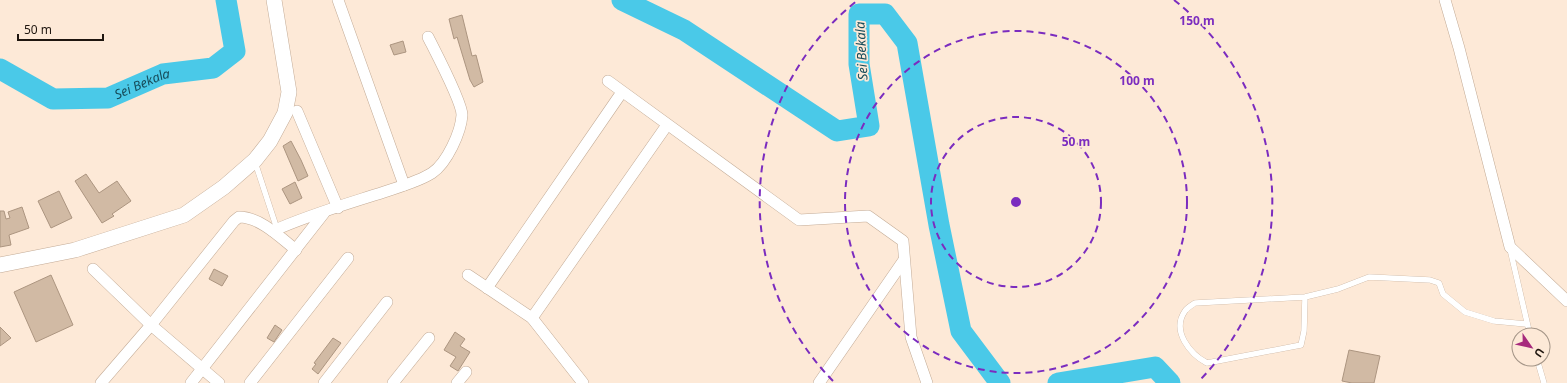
<svg xmlns="http://www.w3.org/2000/svg" width="1567" height="383" font-family="'Noto Sans',sans-serif">
<style>
.lines{fill:none;stroke-linecap:round;stroke-linejoin:round}
.river{stroke:#4ac9e8;stroke-width:21}
.building{fill:#d1baa4;stroke:#ac9580}
.lane-casing{stroke:#c3ab96;stroke-width:6}
.street-casing{stroke:#c3ab96;stroke-width:12}
.secondary-casing{stroke:#c3ab96;stroke-width:16}
.lane{stroke:#fff;stroke-width:5.5}
.street{stroke:#fff;stroke-width:11}
.secondary{stroke:#fff;stroke-width:15}
.ring{fill:none;stroke:#7b2cbf;stroke-width:2;stroke-dasharray:7 5}
.labels{text-anchor:middle;dominant-baseline:central;stroke-width:3.5;stroke-linejoin:round;paint-order:stroke}
.water-label{font-size:13px;font-style:italic;fill:#174c5a;stroke:#fde9d7}
.centre{fill:#7b2cbf;stroke:#fde9d7;stroke-width:2}
.ring-label{font-size:12px;text-anchor:middle;font-weight:bold;fill:#7b2cbf;stroke:#fde9d7;stroke-width:3.5;stroke-linejoin:round;paint-order:stroke}
</style>
<rect width="100%" height="100%" fill="#fde9d7"/>
<g class="lines">
<g class="river">
<polyline points="622,0 684,30 837,131 869,126 859,64 859,14 885,14 907,43 939,225 961,331 1000,383"/>
<path id="s1" d="M0 69 53 99 108 98 163 74 213 68 235 51 226 0"/>
<polyline points="1058,383 1155,367 1170,383"/>
</g>
</g>
<g class="building">
<polygon points="462,15 472,56 476,55 483,82 474,87 470,80 457,37 454,39 449,19"/>
<polygon points="403,41 406,52 394,55 390,45"/>
<polygon points="291,141 301,160 308,176 298,181 283,146"/>
<polygon points="86,174 99,193 117,181 131,201 112,214 114,216 102,223 75,181"/>
<polygon points="295,182 302,198 290,204 282,189"/>
<polygon points="59,191 72,218 51,228 38,201"/>
<polygon points="22,207 29,228 9,235 11,245 0,247 0,211 4,211 6,219 10,218 8,212"/>
<polygon points="214,269 228,276 222,286 209,279"/>
<polygon points="51,275 73,325 36,342 14,292"/>
<polygon points="275,325 282,330 274,342 267,338"/>
<polygon points="0,327 11,338 0,346"/>
<polygon points="455,332 465,339 460,346 470,352 458,371 450,366 456,357 444,350"/>
<polygon points="333,338 341,343 318,374 312,369 316,364 314,363"/>
<polygon points="1349,350 1380,356 1374,383 1352,383 1342,381"/>
</g>
<g class="lines">
<defs>
<g id="lane">
<polyline points="255,162 277,229"/>
<polyline points="1510,249 1530,335"/>
<path d="M1305 297 1304 331 1301 345 1207 363C1190 354 1171 331 1185 311 1187 308 1192 305 1195 303L1305 297 1338 289 1369 277 1430 280 1439 283 1443 294 1465 312 1494 321 1527 324"/>
<polyline points="1537,359 1544,383"/>
</g>
<g id="street">
<polyline points="338,0 404,185"/>
<polyline points="1445,0 1459,48 1510,247 1567,301"/>
<polyline points="608,81 799,220 868,216 903,241 911,337 927,383"/>
<polyline points="297,111 338,208"/>
<path d="M273 231C308 215 347 204 384 192 399 187 420 181 432 173 447 163 461 132 462 115 462 102 435 51 428 37"/>
<polyline points="93,269 151,325 219,383"/>
<polyline points="468,275 532,318 583,383"/>
<polyline points="487,288 622,92"/>
<polyline points="532,318 667,125"/>
<path d="M101 383 151 325 234 221 239 217C260 217 280 237 296 250"/>
<polyline points="191,383 324,213"/>
<polyline points="250,383 348,258"/>
<polyline points="324,383 387,302"/>
<polyline points="393,383 429,338"/>
<polyline points="457,383 466,372"/>
<polyline points="819,383 904,260"/>
</g>
<polyline id="secondary" points="0,265 75,250 184,215 224,187 255,160 270,141 285,113 289,92 274,0"/>
</defs>
<use href="#lane" class="lane-casing"/>
<use href="#street" class="street-casing"/>
<use href="#secondary" class="secondary-casing"/>
<use href="#lane" class="lane"/>
<use href="#street" class="street"/>
<use href="#secondary" class="secondary"/>
</g>
<g class="ring">
<circle cx="1016" cy="202" r="85"/>
<circle cx="1016" cy="202" r="171"/>
<path d="M833 381A256 256 0 0 1 858 0M1174 0A256 256 0 0 1 1199 381"/>
</g>
<g class="labels">
<g class="water-label">
<text transform="translate(861 51) rotate(-93)">Sei Bekala</text>
<text stroke="none"><textPath href="#s1" startOffset="153">Sei Bekala</textPath></text>
</g>
</g>
<circle cx="1016" cy="202" r="6" class="centre"/>
<g class="ring-label">
<text x="1197" y="25">150 m</text>
<text x="1137" y="85">100 m</text>
<text x="1076" y="146">50 m</text>
</g>
<g transform="translate(1531 347) rotate(124)"><circle r="19" fill="#fde9d7" stroke="#a49587"/>
<path d="M0-3L7 15L0 10L-7 15Z" fill="#a72a7c"/>
<text y="-6" font-size="11" font-weight="bold" text-anchor="middle" fill="#1f160f">U</text>
</g>
<path d="M18 34v6h85v-6" fill="none" stroke="#1f160f" stroke-width="2"/>
<text x="24" y="34" font-size="12" fill="#1f160f" stroke="#fde9d7" stroke-width="3" paint-order="stroke">50 m</text>
</svg>
